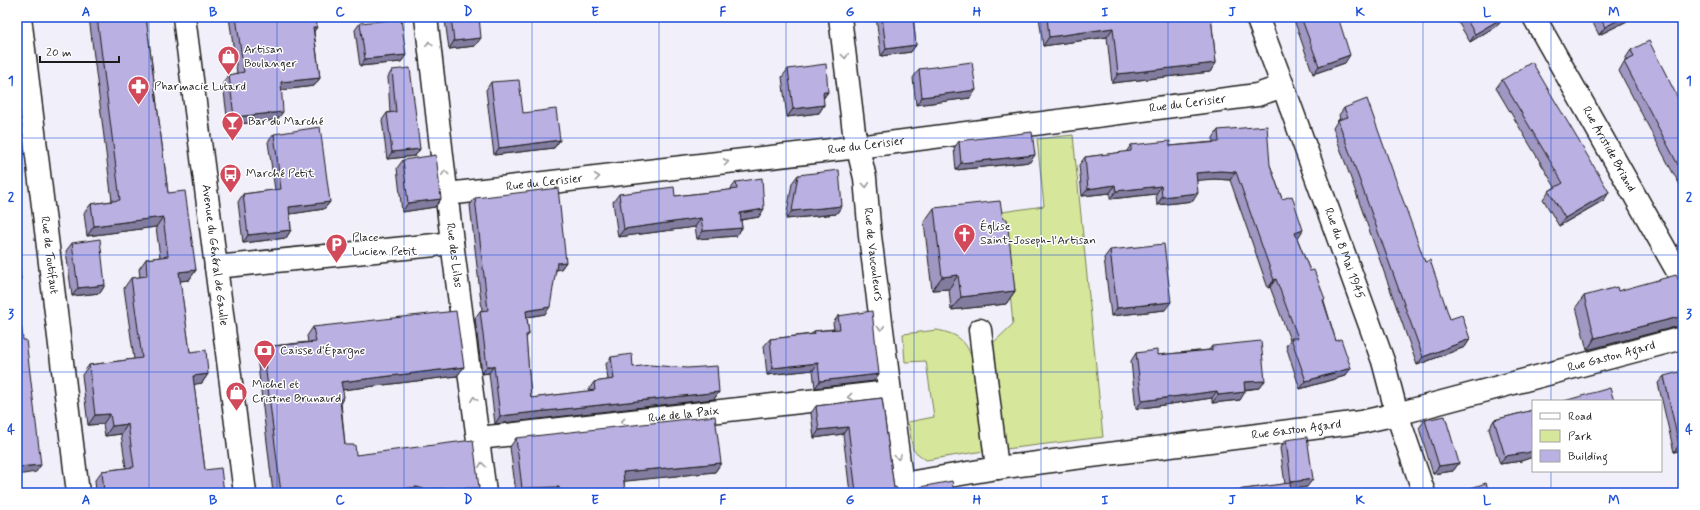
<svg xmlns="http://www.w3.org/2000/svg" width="1700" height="510" font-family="Mynerve,sans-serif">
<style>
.green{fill:#d6e69a;stroke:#79815b}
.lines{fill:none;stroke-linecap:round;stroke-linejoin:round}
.minor-casing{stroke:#1c1c1c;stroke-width:25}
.major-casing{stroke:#1c1c1c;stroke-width:25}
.minor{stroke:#fff;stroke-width:22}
.major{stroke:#fff;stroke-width:22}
.wall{fill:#a097c2;stroke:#1c1c1c}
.shaded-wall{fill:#827b9e;stroke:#1c1c1c}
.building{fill:#bab0e2;stroke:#1c1c1c}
.oneway{stroke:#999}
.grid{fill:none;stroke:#1d4ed8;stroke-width:1;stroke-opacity:0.55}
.labels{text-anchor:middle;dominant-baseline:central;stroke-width:3;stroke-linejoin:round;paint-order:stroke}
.poi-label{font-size:12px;fill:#1c1c1c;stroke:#fff;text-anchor:start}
.street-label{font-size:12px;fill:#1c1c1c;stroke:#fff}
.neatline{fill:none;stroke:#1d4ed8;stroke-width:1.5}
.grid-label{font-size:13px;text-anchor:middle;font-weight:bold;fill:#1d4ed8}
</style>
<rect width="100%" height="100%" fill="#f1eff9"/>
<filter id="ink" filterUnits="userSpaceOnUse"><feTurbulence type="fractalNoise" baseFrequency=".025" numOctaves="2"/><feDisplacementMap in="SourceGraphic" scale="8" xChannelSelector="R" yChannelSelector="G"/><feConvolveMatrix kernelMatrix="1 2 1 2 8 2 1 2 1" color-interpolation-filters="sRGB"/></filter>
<g filter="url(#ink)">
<g class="green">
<polygon points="1073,135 1103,437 1006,449 992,344 1013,324 1002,212 1044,206 1037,139"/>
<path d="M937 330C957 334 965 339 972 358L984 451 926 460 913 450 908 422 934 417 926 361 905 362 903 334Z"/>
</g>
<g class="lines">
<defs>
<g id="minor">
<path id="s1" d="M20 17 78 493"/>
<path id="s2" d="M426 17 452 242 485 493"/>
<path id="s3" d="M840 17 854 132 865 178 870 236 903 493"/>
<path id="s4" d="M1257 17 1283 86 1383 361 1397 414 1424 493"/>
<path id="s5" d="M1534 17 1683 281"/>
<path id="s6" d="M447 194 858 147 1257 95 1283 86"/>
<polyline points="216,267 435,245 452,242"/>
<polyline points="980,330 997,468"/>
<path id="s7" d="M479 438 889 392"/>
<path id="s8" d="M902 484 997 468 1361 422 1397 414 1683 338"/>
</g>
<g id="major">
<path id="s9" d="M184 17 245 493"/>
</g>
</defs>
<use href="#minor" class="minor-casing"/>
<use href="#major" class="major-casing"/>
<use href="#minor" class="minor"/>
<use href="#major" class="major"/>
</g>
<g class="wall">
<polygon points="89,17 146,17 168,193 196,270 189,280 180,281 190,352 208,374 202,383 194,384 205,470 224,493 96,493 95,480 102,471 126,468 121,434 105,436 103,424 88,425 82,375 89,365 134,359 124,288 131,278 140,277 139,269 146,259 160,257 156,227 87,236 84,213 91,204 112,201"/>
<polygon points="229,17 316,17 317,27 314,31 320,78 314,86 281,90 277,120 228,125 223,83 229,75 237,73"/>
<polygon points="447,17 479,17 475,46 449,49 445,20"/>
<polygon points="876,17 913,17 916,45 911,52 881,56"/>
<polygon points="1039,17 1215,17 1211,17 1216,63 1210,72 1112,83 1107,37 1043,46"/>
<polygon points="1293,17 1338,17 1345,63 1313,74"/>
<polygon points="1455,17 1504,17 1498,25 1470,42"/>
<polygon points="1590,17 1630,17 1627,21 1599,35"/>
<polygon points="360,23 406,55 401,62 360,66 355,30"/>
<polygon points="1631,50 1683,108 1683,190 1672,171 1619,71 1624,62 1626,61 1625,59"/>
<polygon points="788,69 828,92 823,99 824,105 819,113 787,117 782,77"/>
<polygon points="919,69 970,98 916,105 913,78"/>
<polygon points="392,70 420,149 415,156 387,159 382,120 387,113 390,112 388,77"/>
<polygon points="1502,80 1609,192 1604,200 1559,226 1543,199 1549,191 1555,187 1496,88"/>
<polygon points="491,82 523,113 560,140 554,148 494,155 486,90"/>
<polygon points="1344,108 1425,262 1450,319 1470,339 1465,347 1417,365 1333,128 1338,120 1340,120 1339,115"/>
<polygon points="1218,130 1270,165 1282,199 1298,238 1297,238 1310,271 1324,301 1336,341 1351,368 1345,376 1300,389 1286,346 1290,340 1270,287 1268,288 1230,180 1214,179 1197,180 1193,201 1157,205 1156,194 1110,199 1110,193 1082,196 1079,165 1085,157 1126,152 1131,145 1170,146 1213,142 1213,138"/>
<polygon points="274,134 330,202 324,209 290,214 291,230 286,238 243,243 238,202 243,194 275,190 268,142"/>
<polygon points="959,141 1030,162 956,170 954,148"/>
<polygon points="403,160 441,199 435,207 402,212 397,168"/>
<polygon points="798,175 842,206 836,214 786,219 792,183"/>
<polygon points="736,182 759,217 741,220 742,228 736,236 697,239 695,227 618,237 613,202 619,194 675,196 730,190"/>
<polygon points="475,198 566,262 561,269 556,270 545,314 527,317 529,334 526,338 531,398 589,391 589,389 594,382 608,380 606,364 611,357 633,367 719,392 714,399 495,424 489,373 482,374 475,318 480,311 482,310 470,205"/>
<polygon points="934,208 1003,219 1015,291 1006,304 951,310 949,289 932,290 924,222"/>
<polygon points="72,243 105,285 100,293 72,296 66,251"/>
<polygon points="1110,250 1165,310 1111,316 1104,258"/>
<polygon points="1683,288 1683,325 1587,350 1576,307 1584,296 1618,291"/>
<polygon points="838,316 874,381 815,388 813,370 767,375 764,346 770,339 812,334 814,331 834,329 833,323"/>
<polygon points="313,327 464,367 457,376 342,390 344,397 341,402 345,445 356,455 479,488 476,493 273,493 257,357 263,347 308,342 307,336"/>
<polygon points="1212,346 1259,388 1245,390 1240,400 1212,403 1212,398 1136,409 1131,361 1136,353 1157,355 1209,350"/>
<polygon points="1664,376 1683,450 1674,452 1658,383"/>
<polygon points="882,398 894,488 850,493 843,434 814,438 811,413 816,406"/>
<polygon points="1533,410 1533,457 1521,461 1500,464 1489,429 1494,420"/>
<polygon points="1425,420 1459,463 1453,471 1433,474 1419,428"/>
<polygon points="516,438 721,463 715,472 624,481 625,493 516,493 510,447"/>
<polygon points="1286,440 1307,487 1291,489 1291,493 1235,493 1237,490 1285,484 1280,448"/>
</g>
<g class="shaded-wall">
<polygon points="714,17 734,17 713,20"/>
<polygon points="1504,17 1498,25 1470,42 1475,34"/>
<polygon points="1624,17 1630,17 1627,21 1599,35 1605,27"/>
<polygon points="313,27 317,27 311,36"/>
<polygon points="1113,28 1107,37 1043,46 1049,37"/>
<polygon points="481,38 475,46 449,49 454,41"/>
<polygon points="916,45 911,52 881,56 886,49"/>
<polygon points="406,55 401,62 360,66 365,59"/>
<polygon points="1350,55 1345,63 1313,74 1319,66"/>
<polygon points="1216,63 1210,72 1112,83 1118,74"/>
<polygon points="320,78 314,86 275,91 281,82"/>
<polygon points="976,90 970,98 916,105 922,97"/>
<polygon points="823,92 828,92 822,100"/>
<polygon points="824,105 819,113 787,117 793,109"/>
<polygon points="283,112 277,120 228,125 234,117"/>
<polygon points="560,140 554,148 494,155 499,148"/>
<polygon points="420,149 415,156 387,159 392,152"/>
<polygon points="1035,155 1030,162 956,170 961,163"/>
<polygon points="1220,171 1236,172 1230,180 1214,179 1191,181 1196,173"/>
<polygon points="1115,185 1110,193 1082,196 1088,189"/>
<polygon points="1161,186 1156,194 1110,199 1116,191"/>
<polygon points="1609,192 1604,200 1559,226 1565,218"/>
<polygon points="1198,193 1193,201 1157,205 1162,197"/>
<polygon points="441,199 435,207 402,212 408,203"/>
<polygon points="330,202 324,209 284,215 289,207"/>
<polygon points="842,206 836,214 786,219 792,211"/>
<polygon points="764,209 759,217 734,221 740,213"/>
<polygon points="163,217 156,227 87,236 94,226"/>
<polygon points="701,218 695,227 618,237 624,229"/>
<polygon points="742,228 736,236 697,239 703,231"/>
<polygon points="291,230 286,238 243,243 248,235"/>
<polygon points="1303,230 1298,238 1290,241 1295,233"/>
<polygon points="566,262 561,269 552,271 557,263"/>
<polygon points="196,270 189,280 172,282 179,272"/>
<polygon points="958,275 949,289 932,290 942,277"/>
<polygon points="17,279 21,279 17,284"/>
<polygon points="1276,279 1270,287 1268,288 1274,280"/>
<polygon points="105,285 100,293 72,296 78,288"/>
<polygon points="1015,291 1006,304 951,310 961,297"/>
<polygon points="1171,302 1165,310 1111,316 1117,308"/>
<polygon points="550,307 545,314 521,318 526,311"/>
<polygon points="1683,316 1683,325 1587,350 1595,338"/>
<polygon points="1470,339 1465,347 1417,365 1423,357"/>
<polygon points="818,363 813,370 767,375 773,368"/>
<polygon points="487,366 494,366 489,373 482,374"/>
<polygon points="464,367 457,376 334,391 341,382"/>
<polygon points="1351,368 1345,376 1300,389 1306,381"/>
<polygon points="208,374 202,383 186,386 193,376"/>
<polygon points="879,374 874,381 815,388 820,381"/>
<polygon points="1265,381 1259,388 1239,390 1244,382"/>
<polygon points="1217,391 1212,398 1136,409 1142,401"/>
<polygon points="719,392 714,399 495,424 500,416"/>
<polygon points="1245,392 1240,400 1212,403 1218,395"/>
<polygon points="110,414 103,424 88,425 95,415"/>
<polygon points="128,424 121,434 105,436 112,426"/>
<polygon points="848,427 843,434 814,438 819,430"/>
<polygon points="1683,444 1683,450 1674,452 1679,445"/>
<polygon points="1533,451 1533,457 1521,461 1500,464 1505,456"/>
<polygon points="721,463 715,472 617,482 623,472"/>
<polygon points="1459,463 1453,471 1433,474 1439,466"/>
<polygon points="41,465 36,472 17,475 17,467"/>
<polygon points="1313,479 1307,487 1285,490 1291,482"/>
<polygon points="417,487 479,488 476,493 368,493"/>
<polygon points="559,487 555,493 519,493 522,488"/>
<polygon points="126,491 125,493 103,493 104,492"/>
</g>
<g class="building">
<polygon points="97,17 146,17 168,193 185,191 196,270 179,272 190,352 206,350 208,374 193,376 205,470 221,468 224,493 126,493 126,491 104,492 102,471 134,467 128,424 112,426 110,414 95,415 89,365 142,358 131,278 147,276 146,259 168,256 163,217 94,226 91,204 120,200"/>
<polygon points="236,17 316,17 317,27 313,27 320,78 281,82 283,112 234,117 229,75 244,72"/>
<polygon points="451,17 479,17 481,38 454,41"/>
<polygon points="882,17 913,17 916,45 886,49"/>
<polygon points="1047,17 1211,17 1216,63 1118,74 1113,28 1049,37"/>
<polygon points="1301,17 1338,17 1350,55 1319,66"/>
<polygon points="1465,17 1504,17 1475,34"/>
<polygon points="1600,17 1624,17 1605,27"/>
<polygon points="401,19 406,55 365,59 360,23"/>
<polygon points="1649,41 1683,108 1683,172 1677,163 1624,62 1634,57 1631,50"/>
<polygon points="972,62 976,90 922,97 919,69"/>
<polygon points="1532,62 1609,192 1565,218 1549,191 1563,183 1502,80"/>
<polygon points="826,64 828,92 823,92 824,105 793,109 788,69"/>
<polygon points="410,68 420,149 392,152 387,113 396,112 392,70"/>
<polygon points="519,80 523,113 556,109 560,140 499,148 491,82"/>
<polygon points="1367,99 1425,262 1430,260 1450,319 1462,315 1470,339 1423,357 1338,120 1348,117 1344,108"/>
<polygon points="1267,126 1270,165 1282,199 1292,196 1303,230 1295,233 1310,271 1314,270 1325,299 1323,300 1336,341 1341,339 1351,368 1306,381 1291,338 1298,338 1276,279 1274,280 1236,172 1220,171 1196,173 1198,193 1162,197 1161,186 1116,191 1115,185 1088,189 1085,157 1131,151 1131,145 1170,141 1170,146 1219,142 1218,130"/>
<polygon points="320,127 330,202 289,207 291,230 248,235 243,194 281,189 274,134"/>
<polygon points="1032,132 1035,155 961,163 959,141"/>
<polygon points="436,155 441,199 408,203 403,160"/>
<polygon points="839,170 842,206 792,211 798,175"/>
<polygon points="762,178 764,209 740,213 742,228 703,231 701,218 624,229 619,194 674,187 675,196 737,189 736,182"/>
<polygon points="558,188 566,262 557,263 550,307 526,311 529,334 526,335 531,398 595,390 594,382 614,379 611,357 632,354 633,367 650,365 687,368 717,366 719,392 500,416 494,366 487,366 480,311 488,310 475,198"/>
<polygon points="1000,201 1003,219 1007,219 1015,291 961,297 958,275 942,277 934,208"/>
<polygon points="100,239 105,285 78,288 72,243"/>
<polygon points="1164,244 1171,302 1117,308 1110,250"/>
<polygon points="17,247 21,279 17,279"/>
<polygon points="1676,275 1683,288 1683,316 1595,338 1584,296 1617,287 1618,291"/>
<polygon points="17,288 23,340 26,340 41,465 17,467"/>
<polygon points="456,311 464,367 341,382 344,397 340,400 345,445 355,445 356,455 473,440 479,488 423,489 417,487 368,493 281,493 263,347 316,342 313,327"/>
<polygon points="872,311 879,374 820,381 818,363 773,368 770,339 815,334 814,331 840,329 838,316"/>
<polygon points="1261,341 1265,381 1244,382 1245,392 1218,395 1217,391 1142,401 1136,353 1157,350 1157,355 1212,350 1212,346"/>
<polygon points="1683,371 1683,444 1679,445 1664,376"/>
<polygon points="1610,388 1614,401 1564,401"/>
<polygon points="882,398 894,488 896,487 899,493 852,493 856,492 848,427 819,430 816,406"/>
<polygon points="1533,410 1533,451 1526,453 1505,456 1494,420"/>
<polygon points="715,416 721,463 623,472 625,493 559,493 559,487 522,488 516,438"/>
<polygon points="1445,416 1459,463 1439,466 1425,420"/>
<polygon points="1307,437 1313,479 1291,482 1286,440"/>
<polygon points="952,481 954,493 917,493 920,487"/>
<polygon points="1290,483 1291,493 1237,493 1237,490"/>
<polygon points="1486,483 1489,493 1463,493 1462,491"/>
</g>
<defs><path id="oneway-chevron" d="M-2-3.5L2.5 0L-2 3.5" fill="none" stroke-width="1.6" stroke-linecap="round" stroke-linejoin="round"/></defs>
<g class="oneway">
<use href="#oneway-chevron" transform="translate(429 44) rotate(-97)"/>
<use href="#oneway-chevron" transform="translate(845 56) rotate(83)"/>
<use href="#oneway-chevron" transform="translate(726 162) rotate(-7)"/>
<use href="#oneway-chevron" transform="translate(445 173) rotate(-97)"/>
<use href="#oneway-chevron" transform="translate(597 177) rotate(-7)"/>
<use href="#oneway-chevron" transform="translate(866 185) rotate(85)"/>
<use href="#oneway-chevron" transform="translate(881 328) rotate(83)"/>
<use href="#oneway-chevron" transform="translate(850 397) rotate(174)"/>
<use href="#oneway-chevron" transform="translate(474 399) rotate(-98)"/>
<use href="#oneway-chevron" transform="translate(623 422) rotate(174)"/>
<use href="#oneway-chevron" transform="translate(898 457) rotate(82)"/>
<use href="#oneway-chevron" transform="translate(482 465) rotate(-97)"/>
</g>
</g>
<path class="grid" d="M149 17V493M277 17V493M404 17V493M532 17V493M659 17V493M786 17V493M914 17V493M1041 17V493M1168 17V493M1296 17V493M1423 17V493M1551 17V401M17 138H1683M17 255H1683M17 372H1683M1551 471V493"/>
<defs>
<symbol id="shop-pin" viewBox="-11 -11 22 30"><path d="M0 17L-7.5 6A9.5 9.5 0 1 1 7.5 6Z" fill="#d1495b" stroke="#fff"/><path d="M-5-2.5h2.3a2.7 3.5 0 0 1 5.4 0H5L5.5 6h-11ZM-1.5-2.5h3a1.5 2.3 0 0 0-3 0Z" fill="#fff"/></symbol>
<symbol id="pharmacy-pin" viewBox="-11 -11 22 30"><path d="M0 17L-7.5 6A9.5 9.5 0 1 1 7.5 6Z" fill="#d1495b" stroke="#fff"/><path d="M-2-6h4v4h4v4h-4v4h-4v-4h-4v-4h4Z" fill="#fff"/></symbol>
<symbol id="bar-pin" viewBox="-11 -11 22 30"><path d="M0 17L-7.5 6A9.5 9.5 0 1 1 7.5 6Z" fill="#d1495b" stroke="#fff"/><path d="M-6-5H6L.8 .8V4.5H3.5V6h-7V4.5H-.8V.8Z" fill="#fff"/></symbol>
<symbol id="bus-pin" viewBox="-11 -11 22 30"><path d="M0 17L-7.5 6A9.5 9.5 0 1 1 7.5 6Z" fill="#d1495b" stroke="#fff"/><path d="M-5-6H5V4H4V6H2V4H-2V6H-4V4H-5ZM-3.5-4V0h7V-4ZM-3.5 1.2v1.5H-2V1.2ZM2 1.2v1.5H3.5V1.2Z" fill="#fff"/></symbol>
<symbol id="church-pin" viewBox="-11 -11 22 30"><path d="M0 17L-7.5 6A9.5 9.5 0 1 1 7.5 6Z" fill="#d1495b" stroke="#fff"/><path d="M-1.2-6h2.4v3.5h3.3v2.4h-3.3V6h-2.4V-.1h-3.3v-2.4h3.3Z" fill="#fff"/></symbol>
<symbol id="parking-pin" viewBox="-11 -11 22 30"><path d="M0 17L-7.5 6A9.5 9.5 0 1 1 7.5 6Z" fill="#d1495b" stroke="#fff"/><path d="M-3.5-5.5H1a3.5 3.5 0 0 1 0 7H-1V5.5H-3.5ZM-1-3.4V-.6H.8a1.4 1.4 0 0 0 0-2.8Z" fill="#fff"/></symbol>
<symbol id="bank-pin" viewBox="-11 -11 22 30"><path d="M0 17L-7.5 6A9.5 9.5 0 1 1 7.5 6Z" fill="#d1495b" stroke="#fff"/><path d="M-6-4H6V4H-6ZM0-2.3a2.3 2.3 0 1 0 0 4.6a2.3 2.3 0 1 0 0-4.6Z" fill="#fff"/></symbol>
</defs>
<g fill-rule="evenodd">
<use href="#shop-pin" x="216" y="44" width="25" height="34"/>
<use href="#pharmacy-pin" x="126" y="74" width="25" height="34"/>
<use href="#bar-pin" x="220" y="110" width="25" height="34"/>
<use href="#bus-pin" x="218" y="162" width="25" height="34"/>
<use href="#church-pin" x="952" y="222" width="25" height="34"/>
<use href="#parking-pin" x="324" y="232" width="25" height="34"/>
<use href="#bank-pin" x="252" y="338" width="25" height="34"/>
<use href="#shop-pin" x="224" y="380" width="25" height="34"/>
</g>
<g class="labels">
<g class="poi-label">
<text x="244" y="50">Artisan<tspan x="244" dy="14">Boulanger</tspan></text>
<text x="154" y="87">Pharmacie Lutard</text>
<text x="248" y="122">Bar du Marché</text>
<text x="246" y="174">Marché Petit</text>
<text x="980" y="227">Église<tspan x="980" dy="14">Saint-Joseph-l'Artisan</tspan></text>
<text x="352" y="238">Place<tspan x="352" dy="14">Lucien Petit</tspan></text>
<text x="280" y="351">Caisse d'Épargne</text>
<text x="252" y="385">Michel et<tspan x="252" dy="14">Cristine Brunaurd</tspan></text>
</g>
<g class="street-label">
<text stroke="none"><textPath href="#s6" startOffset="746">Rue du Cerisier</textPath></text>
<text stroke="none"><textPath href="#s6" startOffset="422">Rue du Cerisier</textPath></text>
<text stroke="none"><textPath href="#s5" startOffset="152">Rue Aristide Briand</textPath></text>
<text stroke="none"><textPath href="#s6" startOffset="98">Rue du Cerisier</textPath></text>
<text stroke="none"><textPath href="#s4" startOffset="252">Rue du 8 Mai 1945</textPath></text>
<text stroke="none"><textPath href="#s1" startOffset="240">Rue de Toutifaut</textPath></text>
<text stroke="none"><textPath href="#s9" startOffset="240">Avenue du Général de Gaulle</textPath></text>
<text stroke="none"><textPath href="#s2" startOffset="240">Rue des Lilas</textPath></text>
<text stroke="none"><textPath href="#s3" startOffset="240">Rue de Vaucouleurs</textPath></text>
<text stroke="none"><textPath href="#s8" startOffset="722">Rue Gaston Agard</textPath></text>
<text stroke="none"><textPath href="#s7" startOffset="206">Rue de la Paix</textPath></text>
<text stroke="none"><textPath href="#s8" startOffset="398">Rue Gaston Agard</textPath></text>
</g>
</g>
<rect width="1700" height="510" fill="none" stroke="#fff" stroke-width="44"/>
<rect x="1532" y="400" width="130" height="72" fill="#ffffff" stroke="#a4a4a4"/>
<rect x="1540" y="413" width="20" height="6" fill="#ffffff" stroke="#a4a4a4"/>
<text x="1568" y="420" font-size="12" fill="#1c1c1c">Road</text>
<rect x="1540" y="430" width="20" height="12" fill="#d6e69a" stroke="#a4a4a4"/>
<text x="1568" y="440" font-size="12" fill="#1c1c1c">Park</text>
<rect x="1540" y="450" width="20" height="12" fill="#bab0e2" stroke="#a4a4a4"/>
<text x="1568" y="460" font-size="12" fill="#1c1c1c">Building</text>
<path d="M40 56v6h79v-6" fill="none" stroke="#1c1c1c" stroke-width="2"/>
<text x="46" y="56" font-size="12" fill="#1c1c1c" stroke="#ffffff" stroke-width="3" paint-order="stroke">20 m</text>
<rect x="22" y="22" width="1656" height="466" class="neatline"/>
<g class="grid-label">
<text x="86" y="16">A</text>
<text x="213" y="16">B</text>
<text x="340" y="16">C</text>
<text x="468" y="16">D</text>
<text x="595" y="16">E</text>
<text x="723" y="16">F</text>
<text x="850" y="16">G</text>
<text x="977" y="16">H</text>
<text x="1105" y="16">I</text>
<text x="1232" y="16">J</text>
<text x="1360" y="16">K</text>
<text x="1487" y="16">L</text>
<text x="1614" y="16">M</text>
<text x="11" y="85">1</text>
<text x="1689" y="85">1</text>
<text x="11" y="201">2</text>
<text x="1689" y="201">2</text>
<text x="11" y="318">3</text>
<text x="1689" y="318">3</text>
<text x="11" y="434">4</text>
<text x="1689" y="434">4</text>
<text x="86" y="504">A</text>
<text x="213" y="504">B</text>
<text x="340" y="504">C</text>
<text x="468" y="504">D</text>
<text x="595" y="504">E</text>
<text x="723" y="504">F</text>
<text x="850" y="504">G</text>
<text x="977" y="504">H</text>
<text x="1105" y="504">I</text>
<text x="1232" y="504">J</text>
<text x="1360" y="504">K</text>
<text x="1487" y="504">L</text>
<text x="1614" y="504">M</text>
</g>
</svg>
